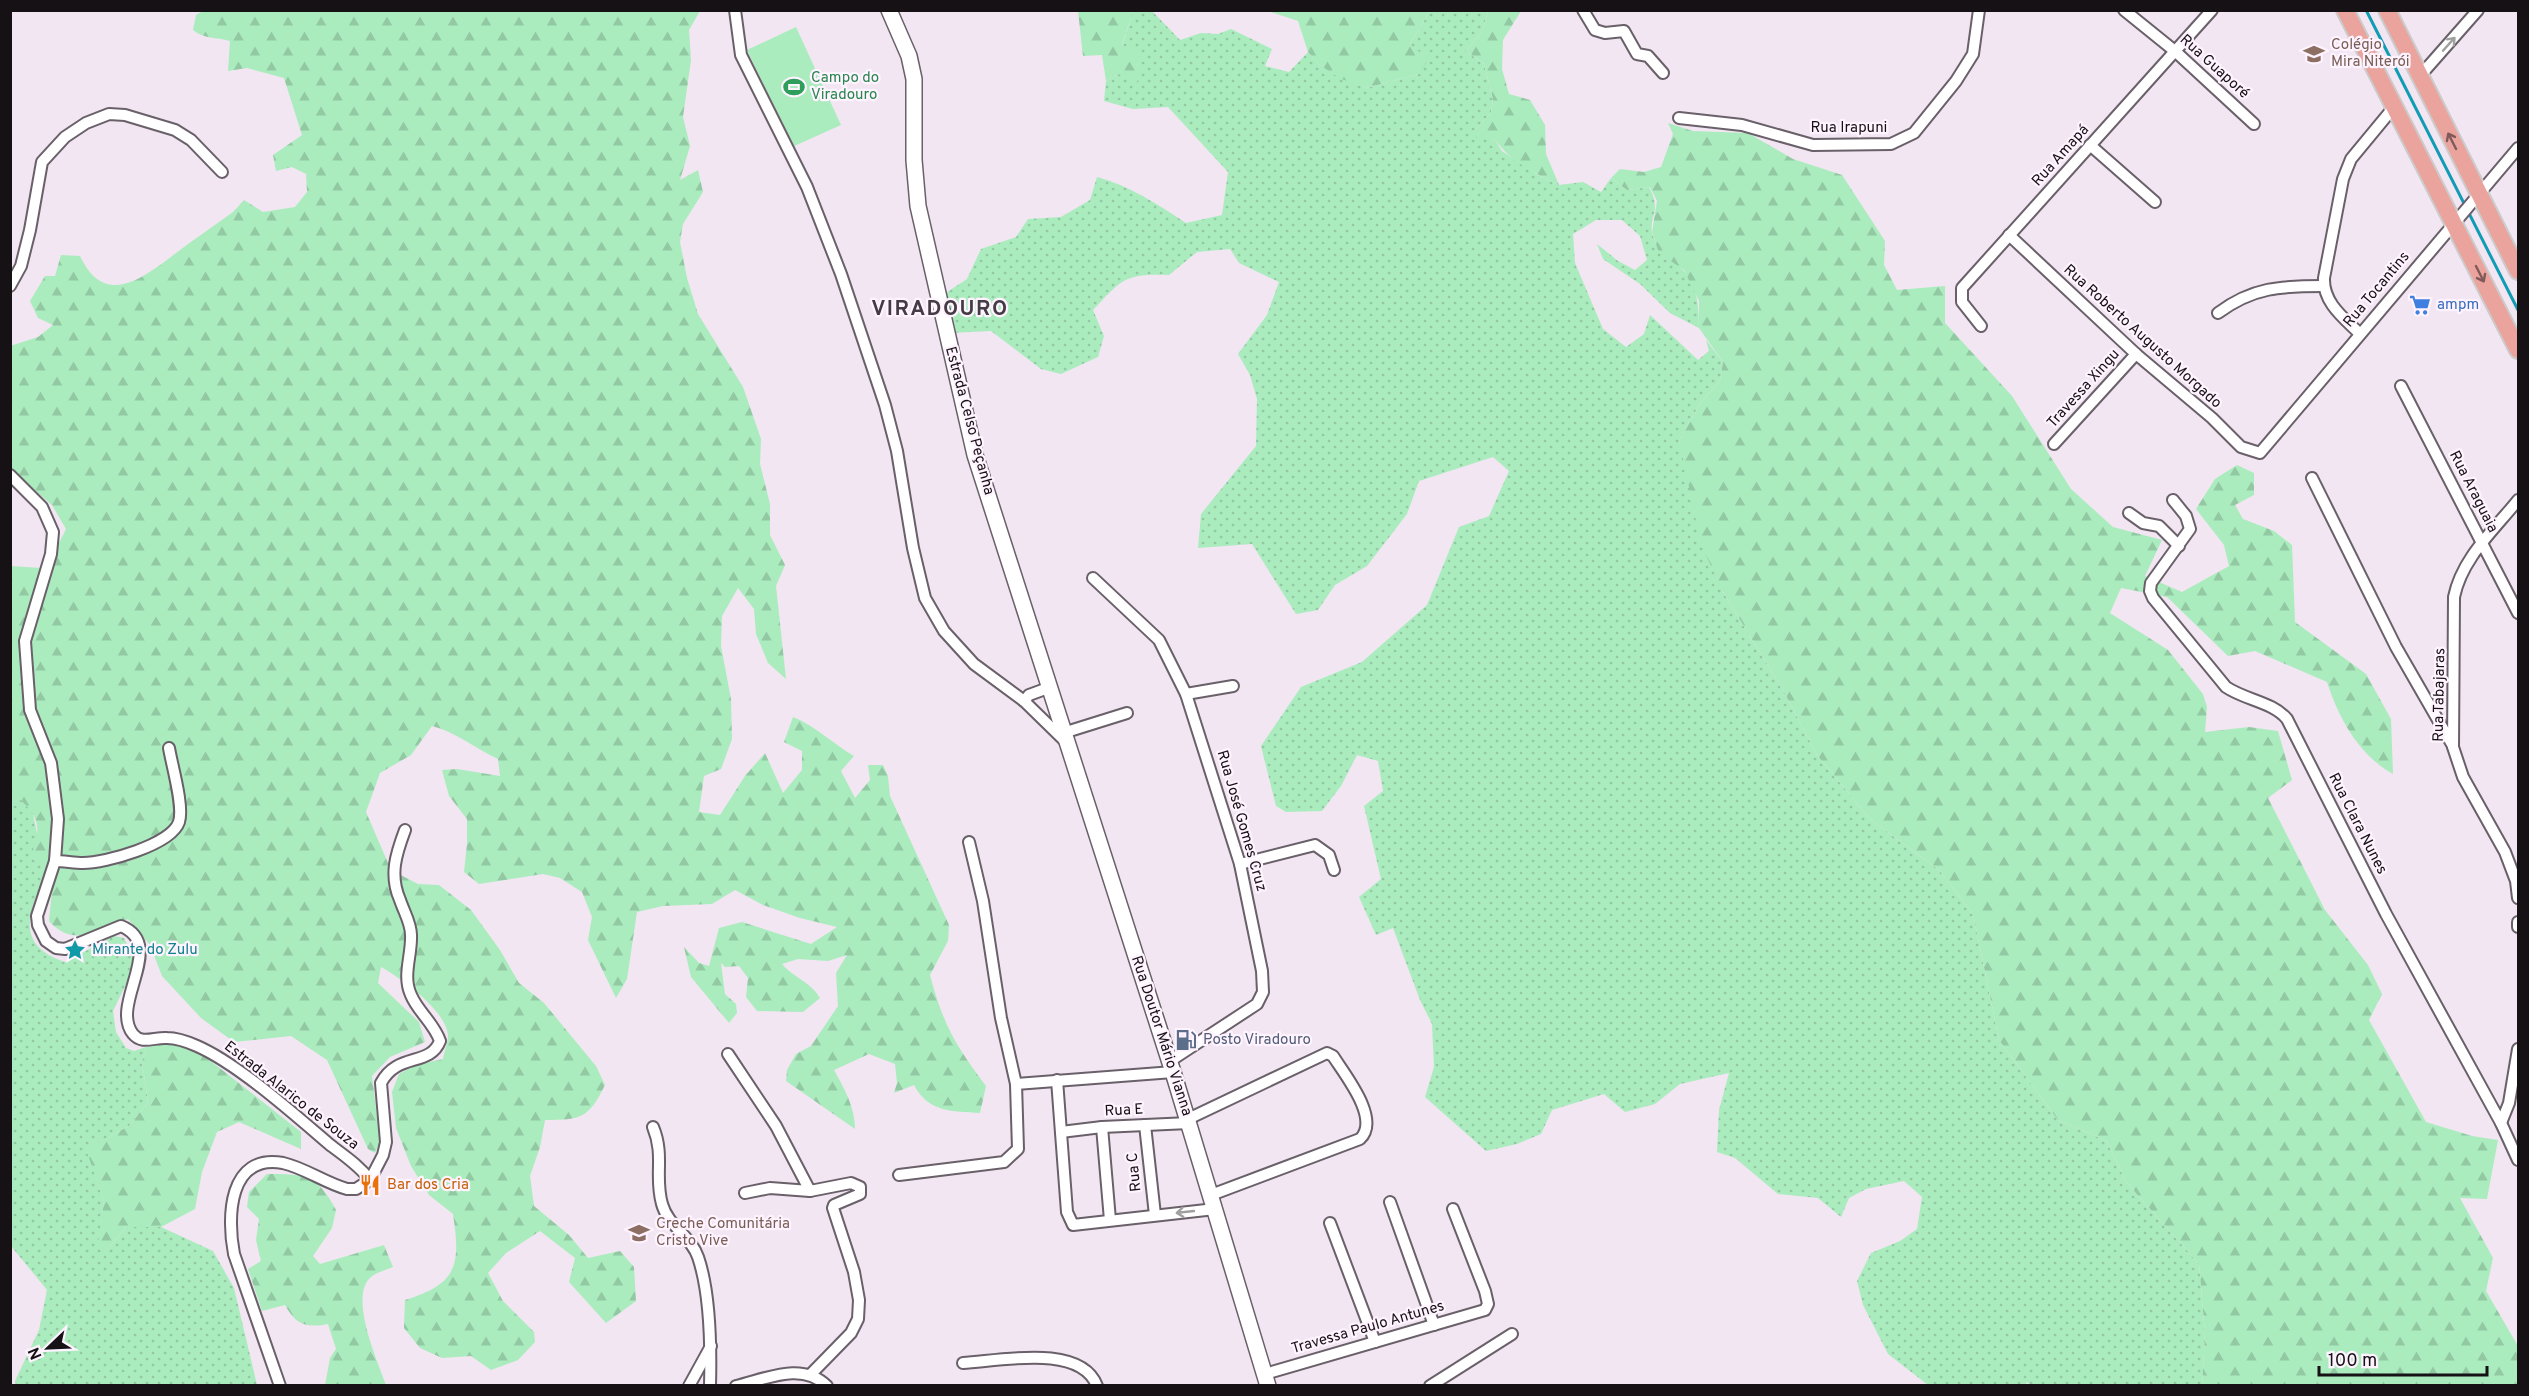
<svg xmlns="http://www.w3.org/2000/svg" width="2529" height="1396" font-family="Overpass,sans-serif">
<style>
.grass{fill:url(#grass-dots)}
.forest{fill:url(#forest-firs)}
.garden{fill:#abecbf}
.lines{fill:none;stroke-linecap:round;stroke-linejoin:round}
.stream{stroke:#119cb5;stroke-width:3}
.minor-casing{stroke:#696069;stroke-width:14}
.secondary-casing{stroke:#696069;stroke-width:18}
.primary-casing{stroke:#cccbcc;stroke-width:20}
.minor{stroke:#fff;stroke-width:10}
.secondary{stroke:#fff;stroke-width:15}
.primary{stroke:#eaa49d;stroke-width:16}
.oneway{stroke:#a1a0a1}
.oneway2{stroke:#805a59}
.labels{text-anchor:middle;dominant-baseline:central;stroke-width:4.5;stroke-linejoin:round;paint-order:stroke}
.education-label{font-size:15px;fill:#785e54;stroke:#fef3fe;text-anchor:start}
.street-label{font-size:15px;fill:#151115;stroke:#fef3fe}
.leisure-label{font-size:15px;fill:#27864d;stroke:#fef3fe;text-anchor:start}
.shop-label{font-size:15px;fill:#366cbe;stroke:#fef3fe;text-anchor:start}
.culture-label{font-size:15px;fill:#0d838f;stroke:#fef3fe;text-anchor:start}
.service-label{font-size:15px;fill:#4e5e75;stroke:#fef3fe;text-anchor:start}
.food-label{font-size:15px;fill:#c56008;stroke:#fef3fe;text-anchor:start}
.district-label{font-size:21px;font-weight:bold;letter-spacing:1.5px;fill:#443c44;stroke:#fef3fe}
</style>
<defs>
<pattern id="grass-dots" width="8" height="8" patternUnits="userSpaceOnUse" patternTransform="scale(1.5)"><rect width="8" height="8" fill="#abecbf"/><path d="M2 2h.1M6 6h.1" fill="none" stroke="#92c9a3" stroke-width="1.8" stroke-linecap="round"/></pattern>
<pattern id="forest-firs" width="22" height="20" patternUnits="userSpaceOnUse" patternTransform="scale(1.5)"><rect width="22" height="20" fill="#abecbf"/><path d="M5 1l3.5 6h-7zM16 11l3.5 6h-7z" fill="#92c9a3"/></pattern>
</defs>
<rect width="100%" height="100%" fill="#f1e6f1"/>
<g class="grass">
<path d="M1133 11H1152L1180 40 1201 33 1218 34 1231 29 1272 49 1265 66 1289 72 1308 52 1320 65 1366 88 1419 74 1409 45 1430 11H1488L1482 32 1466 51 1484 64 1493 99 1491 113 1476 129 1494 138 1502 151 1538 175 1559 185 1583 182 1601 192 1611 178 1627 190 1649 187C1663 212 1647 218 1653 236 1662 262 1668 253 1683 270 1698 285 1699 309 1699 328L1670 313 1640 284 1603 259 1597 244 1618 261 1635 270 1647 260 1640 236 1622 220H1596L1573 234 1575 263 1603 329 1626 347 1644 334 1650 315 1698 360 1709 351 1706 340 1723 362 1720 381 1701 402 1679 440 1723 592 1783 690 1817 755 1870 819 1939 870 1973 914 1999 1040 2058 1120 2107 1141 2126 1182 2199 1264 2205 1334 2202 1385 2031 1386 2027 1382 2025 1386 1928 1385 1888 1354 1863 1305 1857 1281 1871 1253 1900 1241 1917 1229 1922 1197 1904 1181 1866 1189 1849 1198 1841 1217 1818 1198 1778 1194 1735 1158 1717 1152 1719 1110 1729 1073 1680 1084 1655 1104 1625 1112 1604 1094 1552 1110 1541 1134 1517 1144 1486 1151 1425 1097 1434 1067 1432 1024 1420 1000 1393 928 1376 935 1359 897 1381 879 1364 806 1383 791 1378 761 1357 755 1341 786 1322 811 1286 812 1276 806 1261 746 1301 687 1362 662 1427 605 1459 527 1489 516 1509 471 1493 457 1419 481 1407 514 1367 566 1335 585 1318 610 1296 614 1252 544 1198 548 1201 514 1256 446 1257 399 1250 375 1238 354 1267 315 1279 282 1239 263 1230 249 1197 252 1169 275C1125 273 1122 279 1093 310L1104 336 1098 357 1061 374 1041 369 991 331 951 333 941 296 967 279 981 249 1016 237 1028 219 1061 217 1090 200 1097 177C1130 186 1157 204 1186 223L1222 215 1228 172 1168 107 1133 109 1104 101 1106 81 1118 74 1122 46Z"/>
<path d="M16 795 32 809 44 867 53 860C35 899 6 943 65 962L114 936 124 938 133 956 132 972 113 1011 116 1032 126 1048 134 1051 146 1047 142 1062 148 1102 129 1126 87 1149 104 1202 99 1243 108 1249 126 1227H161L213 1251 234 1288 257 1385H16L15 1381 39 1330 47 1290 11 1246 10 799Z"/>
</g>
<g class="forest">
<path d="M203 11H700L689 30 691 60 683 117 690 146 680 180 698 170 703 192 683 224 680 242 687 278 698 314 743 387 761 439 760 464 770 504V535L785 565 776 586 786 679 768 663 756 634 754 609 738 588 722 616 721 646 731 699 732 739 721 769 704 776 699 812 720 815 745 776 765 753 783 793 802 770V751L784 742 793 717C816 726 833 744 854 756L841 771 855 798 870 780 868 765H883L888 776 890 796 949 925 948 941 930 975C943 1024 955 1045 986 1086L980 1113C952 1111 929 1113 914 1085L894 1093 897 1083 895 1064 869 1054 834 1070C844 1088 855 1107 855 1129L786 1081 787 1070 796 1054 811 1046 838 1006 836 973 847 955 828 961 798 959 782 964C794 978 811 982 820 998L803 1012 757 1011 746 997 748 978 739 966 725 967 721 963 725 994 736 1004 737 1013 729 1023 691 977 684 947 699 963 709 966 719 928 742 922 811 944 837 927 800 918 763 905 735 890 712 904 663 906 637 912 627 979 616 998 588 940 592 917 582 892 560 878 543 874 479 884 464 872 467 844V819L449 796 442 770 457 769 500 776 498 759C476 749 456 732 432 726L411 755 380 773 366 812 391 870 418 884 439 885 471 910 500 950 519 983 544 1003 596 1066 605 1085C589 1118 581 1120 545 1120L540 1147 530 1176 534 1206 569 1235 588 1258 620 1251 634 1267 636 1301 606 1323 569 1282 575 1258 540 1231 506 1253 488 1273 503 1301 534 1332 535 1342 518 1360 491 1370 471 1356 442 1358 420 1348 404 1328 405 1300C457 1284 461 1266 453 1214L429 1195 411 1166 396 1128 392 1092 399 1074 416 1065 443 1059C444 1052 448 1043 448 1036 447 1011 401 978 381 967L378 983 419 1022 425 1042 390 1057 372 1076 380 1141 375 1153 368 1149 327 1060 291 1036 234 1042 201 1018 162 976 150 945 128 919C99 931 73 948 49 921L59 819 32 709 27 640 52 557 66 529 52 505 11 470 10 346 38 337 53 325 38 318 30 301 45 276H55L61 255 80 256C107 314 151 271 184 247 200 235 217 224 233 212L244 200 263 212 295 207 307 192 306 174 292 167 276 171 273 155 302 135 284 78 247 68 228 71 230 41C216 37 204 39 193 30L196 15Z"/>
<polygon points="1078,11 1133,11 1122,45 1137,52 1143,68 1137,82 1118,74 1106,81 1102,55 1083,56"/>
<polygon points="1268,11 1430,11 1409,45 1429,58 1419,74 1366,88 1339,78 1320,65 1308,52 1298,21"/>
<path d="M1488 11H1521L1503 40 1502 69 1509 94 1530 100 1545 125 1546 154 1559 185C1534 173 1509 161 1494 138H1476V129L1491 113 1493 99 1484 64 1466 51 1482 32Z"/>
<path d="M1668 123 1693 131 1748 133 1793 159 1842 175 1885 241 1884 265 1897 290 1945 286V323L2012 396 2071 489 2113 527 2162 540 2145 576 2182 592 2229 566 2224 545 2196 509 2215 479 2237 465 2254 473V495L2235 505 2243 519 2274 531 2292 545 2295 622 2366 674 2391 719 2393 774C2359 755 2339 719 2327 682L2255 651 2228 656 2167 597 2121 588 2110 613 2168 650 2203 694 2207 707 2205 732 2249 727 2278 731 2292 780 2268 798 2325 910 2368 965 2382 994 2369 1020 2426 1122 2472 1136 2498 1140 2487 1199 2460 1198 2493 1258 2486 1291 2518 1346V1385H2202L2205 1334 2199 1264 2126 1182 2107 1141 2058 1120 1999 1040 1973 914 1939 870 1870 819 1817 755 1783 690 1723 592 1701 544 1679 440 1701 402 1720 381 1723 362 1699 328V301L1684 270 1659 253 1652 232 1657 201 1650 187 1627 190 1611 178 1620 169 1644 172 1661 167 1673 134Z"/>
<path d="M11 566 41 568 23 641 28 710 49 764 56 819 53 860 44 868 33 849C43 824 35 812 16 796L11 799Z"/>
<polygon points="173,1043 198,1051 301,1132 301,1149 239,1122 217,1132 202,1172 195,1209 161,1227 126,1227 108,1249 98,1243 104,1202 86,1149 129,1126 148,1102 142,1062 146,1047"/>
<path d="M267 1174C305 1174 318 1175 336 1210L332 1228 313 1256 320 1264 384 1245 393 1267C386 1270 377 1272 371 1277 348 1296 378 1362 386 1385H325L330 1358 336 1349 328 1324C306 1328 296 1325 285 1305L262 1311 248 1269 261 1261 256 1240 259 1219 247 1207 249 1192Z"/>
</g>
<polygon class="garden" points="796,27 841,125 792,147 747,50"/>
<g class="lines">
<polyline class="stream" points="2366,10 2518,310"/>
<defs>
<g id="minor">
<polyline points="735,10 741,55 807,187 841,274 885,405 897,451 913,548 925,598 944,631 974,664 1024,701 1066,742"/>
<polyline points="1583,10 1595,30 1605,33 1624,31 1637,54 1648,56 1663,73"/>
<polyline points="2124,10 2176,52 2254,124"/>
<polyline points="2419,77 2478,10"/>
<polyline points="1679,118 1742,125 1813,145 1891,144 1914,133 1956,81 1973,54 1979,10"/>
<polyline points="2090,145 2155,202"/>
<polyline points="2009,235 2136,354 2212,418 2241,447 2260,453 2518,148"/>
<polyline points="10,286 21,266 30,230 42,162 65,137 86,123 109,114 125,115 175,130 191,140 222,172"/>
<path d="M2218 313C2253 287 2281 286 2324 286"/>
<polyline points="1981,326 1962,302 1962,288 2212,10"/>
<path d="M2360 334C2344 318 2323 303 2324 278L2343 179 2351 159 2394 107"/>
<polyline points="2401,386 2518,613"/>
<polyline points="2054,444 2136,354"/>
<path d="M10 475 42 507 53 532 51 554 25 641 30 710 51 763 58 819 55 861 37 916 38 925 46 941 56 948 65 949 121 926C168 945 109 1004 133 1034 142 1045 154 1037 167 1038 177 1038 188 1042 197 1046 238 1064 294 1114 329 1144 343 1155 359 1165 370 1180L356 1189H347C325 1183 305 1168 283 1163 228 1153 227 1218 234 1254L280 1386"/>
<polyline points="2312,478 2396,647 2453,746"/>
<path d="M2173 500 2186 516 2190 529 2151 583 2150 591 2153 598 2226 687C2245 700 2273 702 2287 719L2386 914 2501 1123 2518 1160"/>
<path d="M2518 500C2494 530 2462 558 2454 597L2453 747 2463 777 2505 852 2516 881 2518 898"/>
<polyline points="2129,513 2143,523 2159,526 2179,546"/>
<polyline points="1093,578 1159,640 1186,694 1240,864 1262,971 1263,992 1257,1004 1170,1061"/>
<polyline points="1186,694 1233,686"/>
<polyline points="1024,701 1029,695 1048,688"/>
<polyline points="1063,733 1127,713"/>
<path d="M55 861C64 861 74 863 83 863 105 863 171 845 179 822 184 806 172 766 169 748"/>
<polyline points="1240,864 1315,845 1329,855 1334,870"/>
<polyline points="2518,922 2518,927"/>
<polyline points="728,1054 776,1126 810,1191 851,1183 860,1187 860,1194 834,1205 833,1208 854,1272 859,1300 858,1319 851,1333 811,1374"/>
<polyline points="1057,1080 1067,1212 1073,1225 1215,1209"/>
<polyline points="1016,1084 1173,1072"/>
<path d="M1188 1119 1327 1053 1333 1056C1345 1075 1381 1119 1360 1139L1211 1195"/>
<polyline points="2501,1123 2509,1103 2518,1049"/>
<polyline points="1145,1125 1155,1215"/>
<path d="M653 1127C665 1156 654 1176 662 1204 668 1226 691 1236 698 1257 710 1292 711 1348 710 1386"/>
<polyline points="1102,1127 1110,1220"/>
<polyline points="1061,1132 1102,1127 1189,1123"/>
<polyline points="899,1175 1004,1162 1018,1149 1016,1084 1001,1018 983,901 969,842"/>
<path d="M370 1180 383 1155 386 1142 381 1083C397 1052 430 1067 440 1041 434 1023 418 1012 411 995 402 976 412 955 411 935 411 923 404 912 400 900 389 875 396 854 405 830"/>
<polyline points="745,1193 770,1188 810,1191"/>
<polyline points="1390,1202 1434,1325"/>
<polyline points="1330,1223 1375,1342"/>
<path d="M963 1363C999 1361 1081 1343 1097 1386"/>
<polyline points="1265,1374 1485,1310 1488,1304 1485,1291 1453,1209"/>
<polyline points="689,1386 711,1346"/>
<path d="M736 1386C766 1379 802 1361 827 1386"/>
<polyline points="1430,1386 1512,1334"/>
</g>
<polyline id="secondary" points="889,10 909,56 914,79 914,160 918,206 975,455 1173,1072 1268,1386"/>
<g id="primary">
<polyline points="2345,10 2518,350"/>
<polyline points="2387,10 2518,271"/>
</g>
</defs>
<use href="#minor" class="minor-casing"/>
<use href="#secondary" class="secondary-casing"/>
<use href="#primary" class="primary-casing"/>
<use href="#minor" class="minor"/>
<use href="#secondary" class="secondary"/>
<use href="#primary" class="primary"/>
</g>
<defs><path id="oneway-shaft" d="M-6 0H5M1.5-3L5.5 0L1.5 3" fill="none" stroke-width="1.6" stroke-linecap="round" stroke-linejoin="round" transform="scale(1.5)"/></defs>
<g class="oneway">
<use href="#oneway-shaft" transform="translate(2449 44) rotate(-48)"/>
<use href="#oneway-shaft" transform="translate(1185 1212) rotate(174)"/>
</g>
<g class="oneway2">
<use href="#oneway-shaft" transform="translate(2452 141) rotate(-117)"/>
<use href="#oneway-shaft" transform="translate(2480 274) rotate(63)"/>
</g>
<defs>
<symbol id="school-bare" viewBox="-9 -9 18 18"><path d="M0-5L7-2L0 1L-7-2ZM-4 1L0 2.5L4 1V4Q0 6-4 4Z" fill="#8d6e63" stroke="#fef3fe" stroke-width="2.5" paint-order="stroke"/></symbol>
<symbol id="stadium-bare" viewBox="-9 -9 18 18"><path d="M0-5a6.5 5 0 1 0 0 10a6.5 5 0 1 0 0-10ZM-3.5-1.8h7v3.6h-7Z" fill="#2e9e5b" stroke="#fef3fe" stroke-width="2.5" paint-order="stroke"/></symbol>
<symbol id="supermarket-bare" viewBox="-9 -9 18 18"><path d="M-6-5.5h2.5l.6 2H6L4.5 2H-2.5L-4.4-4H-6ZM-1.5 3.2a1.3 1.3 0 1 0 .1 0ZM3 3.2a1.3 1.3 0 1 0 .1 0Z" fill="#3f7fe0" stroke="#fef3fe" stroke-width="2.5" paint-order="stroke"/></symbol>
<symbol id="sight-bare" viewBox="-9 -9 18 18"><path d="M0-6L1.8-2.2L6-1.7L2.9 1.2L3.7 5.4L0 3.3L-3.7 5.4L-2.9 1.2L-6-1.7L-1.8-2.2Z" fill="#0f9aa8" stroke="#fef3fe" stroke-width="2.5" paint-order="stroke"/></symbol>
<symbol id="fuel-bare" viewBox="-9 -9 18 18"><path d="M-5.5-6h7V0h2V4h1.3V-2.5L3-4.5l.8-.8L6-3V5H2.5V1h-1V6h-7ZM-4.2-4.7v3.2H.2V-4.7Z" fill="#5c6f8a" stroke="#fef3fe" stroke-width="2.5" paint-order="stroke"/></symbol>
<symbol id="restaurant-bare" viewBox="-9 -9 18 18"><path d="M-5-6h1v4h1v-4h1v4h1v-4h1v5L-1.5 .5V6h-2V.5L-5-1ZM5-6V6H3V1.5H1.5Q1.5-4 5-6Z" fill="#e8710a" stroke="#fef3fe" stroke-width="2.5" paint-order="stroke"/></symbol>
</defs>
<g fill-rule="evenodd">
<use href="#school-bare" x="2299" y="39" width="30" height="30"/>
<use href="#stadium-bare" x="779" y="72" width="30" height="30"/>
<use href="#supermarket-bare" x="2405" y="290" width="30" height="30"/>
<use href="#sight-bare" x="60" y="935" width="30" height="30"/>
<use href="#fuel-bare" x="1171" y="1025" width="30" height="30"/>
<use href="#restaurant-bare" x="355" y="1170" width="30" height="30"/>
<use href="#school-bare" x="624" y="1218" width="30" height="30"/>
</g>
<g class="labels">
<g class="education-label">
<text x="2331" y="45">Colégio<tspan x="2331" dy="17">Mira Niterói</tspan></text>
<text x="656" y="1224">Creche Comunitária<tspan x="656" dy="17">Cristo Vive</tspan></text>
</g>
<g class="street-label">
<text transform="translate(2214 67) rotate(42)">Rua Guaporé</text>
<text x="1849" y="128">Rua Irapuni</text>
<text transform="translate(2061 156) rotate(-48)">Rua Amapá</text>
<text transform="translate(2377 290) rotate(-50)">Rua Tocantins</text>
<text transform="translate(2142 337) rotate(42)">Rua Roberto Augusto Morgado</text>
<text transform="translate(2084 389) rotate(-48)">Travessa Xingu</text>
<text transform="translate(969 421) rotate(75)">Estrada Celso Peçanha</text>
<text transform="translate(2473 492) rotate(63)">Rua Araguaia</text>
<text transform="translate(2440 695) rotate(-89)">Rua Tabajaras</text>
<text transform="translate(1241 821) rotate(74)">Rua José Gomes Cruz</text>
<text transform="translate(2357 824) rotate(63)">Rua Clara Nunes</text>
<text transform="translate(1161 1036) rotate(72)">Rua Doutor Mário Vianna</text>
<text transform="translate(291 1096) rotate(38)">Estrada Alarico de Souza</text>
<text transform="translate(1124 1111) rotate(-3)">Rua E</text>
<text transform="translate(1135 1172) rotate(-96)">Rua C</text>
<text transform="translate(1368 1328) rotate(-16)">Travessa Paulo Antunes</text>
</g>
<g class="leisure-label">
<text x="811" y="78">Campo do<tspan x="811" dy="17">Viradouro</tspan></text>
</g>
<g class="shop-label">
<text x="2437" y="305">ampm</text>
</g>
<g class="culture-label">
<text x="92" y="950">Mirante do Zulu</text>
</g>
<g class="service-label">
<text x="1203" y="1040">Posto Viradouro</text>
</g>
<g class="food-label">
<text x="387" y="1185">Bar dos Cria</text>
</g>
<g class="district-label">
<text x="940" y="309">VIRADOURO</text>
</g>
</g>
<rect width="2529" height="1396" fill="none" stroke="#151115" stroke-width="24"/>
<g transform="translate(48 1348) rotate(247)" stroke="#fef3fe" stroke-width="4.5" paint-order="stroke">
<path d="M0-4.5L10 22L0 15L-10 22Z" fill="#151115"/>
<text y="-9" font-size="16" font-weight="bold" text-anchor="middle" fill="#151115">N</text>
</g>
<path d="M2319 1366v9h168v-9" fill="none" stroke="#151115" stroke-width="3"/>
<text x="2328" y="1366" font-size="18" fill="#151115" stroke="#fef3fe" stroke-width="4.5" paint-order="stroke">100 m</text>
</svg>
